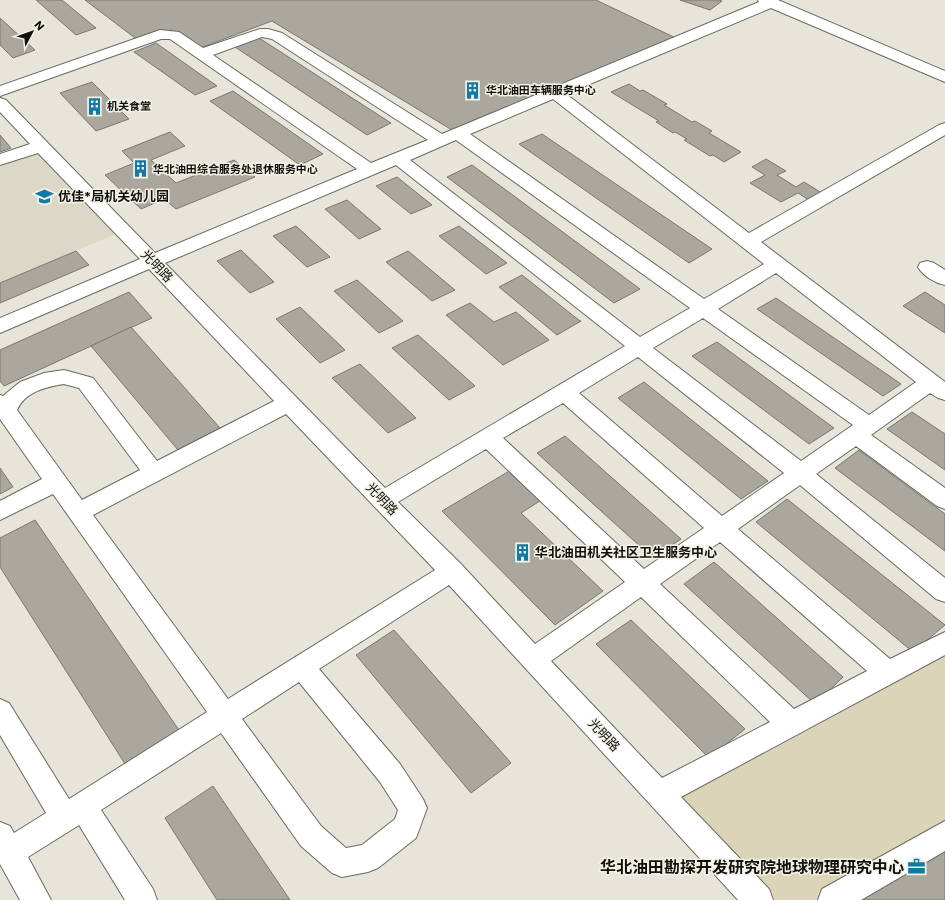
<svg xmlns="http://www.w3.org/2000/svg" width="945" height="900" font-family="Poppins,'Noto Sans SC',sans-serif">
<style>
.built{fill:#dcd8c7}
.green{fill:#dbd4b9}
.building{fill:#aaa89e;stroke:#79776e}
.lines{fill:none;stroke-linecap:round;stroke-linejoin:round}
.minor-casing{stroke:#6b6960;stroke-width:2}
.minor{fill:#fff;fill-rule:evenodd}
.labels{text-anchor:middle;dominant-baseline:central;stroke-width:3;stroke-linejoin:round;paint-order:stroke}
.far-poi-label{font-size:11px;font-weight:bold;fill:#11100d;stroke:#f4f1e7;text-anchor:start}
.poi-label{font-size:13px;font-weight:bold;fill:#11100d;stroke:#f4f1e7;text-anchor:start}
.street-label{font-size:13px;fill:#11100d;stroke:#f4f1e7}
.near-poi-label{font-size:16px;font-weight:bold;fill:#11100d;stroke:#f4f1e7;text-anchor:end}
</style>
<rect width="100%" height="100%" fill="#e7e4da"/>
<polygon class="built" points="42,146 123,231 0,283 0,160"/>
<polygon class="green" points="945,643 945,835 833,900 758,900 659,794"/>
<g class="building">
<polygon points="36,0 62,0 96,28 76,35"/>
<polygon points="85,0 596,0 680,40 457,133 272,21 200,48 171,30 139,41"/>
<polygon points="680,0 719,0 722,1 710,10"/>
<polygon points="0,18 35,50 13,58 0,45"/>
<polygon points="259,38 391,123 367,135 235,47"/>
<polygon points="156,43 217,86 195,95 134,52"/>
<polygon points="92,82 129,119 96,131 60,93"/>
<polygon points="629,84 640,91 643,90 667,104 664,105 692,122 695,121 712,131 709,133 741,152 724,162 713,155 710,156 684,140 687,139 675,132 673,133 656,122 659,121 611,92"/>
<polygon points="233,91 323,154 300,165 210,101"/>
<polygon points="170,132 185,146 151,160 176,183 234,160 255,177 176,209 164,199 141,209 105,175 134,163 122,151"/>
<polygon points="542,134 712,249 689,263 519,144"/>
<polygon points="0,135 11,148 0,152"/>
<polygon points="766,159 786,171 777,175 796,187 804,182 825,195 812,202 798,193 781,202 750,183 765,175 752,167"/>
<polygon points="472,165 640,289 614,303 447,177"/>
<polygon points="397,177 432,205 411,214 376,186"/>
<polygon points="347,200 381,229 359,239 325,209"/>
<polygon points="296,226 330,257 307,267 273,236"/>
<polygon points="459,226 507,263 486,274 439,236"/>
<polygon points="241,250 274,282 250,293 217,261"/>
<polygon points="76,251 89,265 0,303 0,283"/>
<polygon points="408,251 455,290 432,301 386,262"/>
<polygon points="522,275 580,321 581,321 557,335 499,287"/>
<polygon points="357,280 403,321 379,333 334,291"/>
<polygon points="129,292 152,318 4,386 0,381 0,350"/>
<polygon points="925,292 945,305 945,333 903,306"/>
<polygon points="776,298 901,384 883,396 757,309"/>
<polygon points="470,303 494,322 516,312 549,340 503,365 446,315"/>
<polygon points="300,307 345,350 320,363 276,319"/>
<polygon points="131,327 220,428 178,450 91,346"/>
<polygon points="418,335 474,385 475,386 449,400 392,348"/>
<polygon points="717,342 834,428 809,444 692,356"/>
<polygon points="360,364 415,417 416,418 388,433 332,378"/>
<polygon points="644,382 768,481 741,499 618,398"/>
<polygon points="912,412 945,434 945,470 887,429"/>
<polygon points="565,436 681,539 653,558 537,453"/>
<polygon points="859,450 945,514 945,551 835,468"/>
<polygon points="0,468 13,487 0,494"/>
<polygon points="511,470 543,499 521,513 603,591 555,625 442,511"/>
<polygon points="787,499 945,625 913,652 756,522"/>
<polygon points="35,520 181,733 127,767 0,567 0,538"/>
<polygon points="714,562 843,677 815,704 684,584"/>
<polygon points="631,620 745,729 709,758 596,644"/>
<polygon points="394,630 511,763 471,793 356,655"/>
<polygon points="213,786 290,900 217,900 165,818"/>
<polygon points="945,835 945,900 833,900"/>
</g>
<g class="lines">
<defs>
<g id="minor">
<path d="M758 0H778L945 71V82L771 8 566 94 749 233 939 125 945 123V135L761 242 945 382V400L938 398 930 393 871 435 945 488V509L937 506 856 446 816 474 945 578V602L936 599 800 485 738 529 890 659 945 632V655L681 797 769 889 773 900H738L449 585 319 669 400 764 423 799 427 808 416 838 378 868 368 872 342 877 332 873 301 846 221 733 101 810 153 889 157 900H125L79 825 28 857 51 900H20L0 864V822L10 826 14 833 46 813 0 735V699L9 703 69 799 207 712 53 494 0 520V501L42 479 0 419V395L3 396 20 382 44 373 64 370 93 378 157 461 274 401 149 269 0 333V318L140 259 38 153 0 165V154L30 144 0 112V98L6 100 155 253 357 169 170 39H161L0 96V86L160 30 179 32 203 48 260 29H268L282 33 442 134 759 2ZM262 37 272 39 428 140 371 163 213 55ZM553 99 741 246 764 264 704 299 470 134ZM456 140 690 308 640 337 410 160ZM396 165 625 346 385 488 165 263ZM776 273 916 382 869 415 718 309ZM703 318 853 425 801 461 653 348ZM638 357 784 473 722 516 579 393ZM64 384 79 388 140 470 82 500 17 410C25 392 45 387 64 384ZM563 403 704 528 644 569 503 438ZM286 414 435 570 228 699 93 515ZM486 449 625 582 535 644 461 564 398 502ZM720 542 867 671 794 709 660 584ZM641 597 770 722 662 778 551 661ZM299 682 380 782 398 810 395 819 362 845 346 848 321 826 242 719Z"/>
<path d="M927 261 934 263 945 270V285C935 283 923 276 918 267L920 263Z"/>
<polygon points="945,821 945,851 861,900 818,900 822,889"/>
</g>
</defs>
<use href="#minor" class="minor-casing"/>
<use href="#minor" class="minor"/>
</g>
<defs>
<symbol id="building-bare" viewBox="-9 -9 18 18"><path d="M-4-6H4V6H1V3H-1V6H-4ZM-2.5-4.3h1.7v1.8h-1.7ZM.8-4.3h1.7v1.8H.8ZM-2.5-1h1.7V.8h-1.7ZM.8-1h1.7V.8H.8Z" fill="#1279a4" stroke="#f4f1e7" stroke-width="2.5" paint-order="stroke"/></symbol>
<symbol id="school-bare" viewBox="-9 -9 18 18"><path d="M0-5L7-2L0 1L-7-2ZM-4 1L0 2.5L4 1V4Q0 6-4 4Z" fill="#1279a4" stroke="#f4f1e7" stroke-width="2.5" paint-order="stroke"/></symbol>
<symbol id="office-bare" viewBox="-9 -9 18 18"><path d="M-6-3h4V-5.5h4V-3h4V5H-6ZM-1-4.5V-3h2v-1.5ZM-6 0V1H6V0Z" fill="#1279a4" stroke="#f4f1e7" stroke-width="2.5" paint-order="stroke"/></symbol>
</defs>
<g fill-rule="evenodd">
<use href="#building-bare" x="460" y="78" width="25" height="25"/>
<use href="#building-bare" x="82" y="94" width="25" height="25"/>
<use href="#building-bare" x="128" y="156" width="25" height="25"/>
<use href="#school-bare" x="32" y="184" width="25" height="25"/>
<use href="#building-bare" x="510" y="540" width="25" height="25"/>
<use href="#office-bare" x="904" y="854" width="25" height="25"/>
</g>
<g class="labels">
<g class="far-poi-label">
<text x="486" y="90">华北油田车辆服务中心</text>
<text x="107" y="106">机关食堂</text>
<text x="153" y="169">华北油田综合服务处退休服务中心</text>
</g>
<g class="poi-label">
<text x="58" y="196">优佳*局机关幼儿园</text>
<text x="535" y="552">华北油田机关社区卫生服务中心</text>
</g>
<g class="street-label">
<text transform="translate(157 266) rotate(46)">光明路</text>
<text transform="translate(382 499) rotate(46)">光明路</text>
<text transform="translate(604 735) rotate(47)">光明路</text>
</g>
<g class="near-poi-label">
<text x="904" y="867">华北油田勘探开发研究院地球物理研究中心</text>
</g>
</g>
<g transform="translate(32 32) rotate(49)" stroke="#f4f1e7" stroke-width="3" paint-order="stroke">
<path d="M0-3L7 15L0 10L-7 15Z" fill="#11100d"/>
<text y="-6" font-size="11" font-weight="bold" text-anchor="middle" fill="#11100d">N</text>
</g>
</svg>
